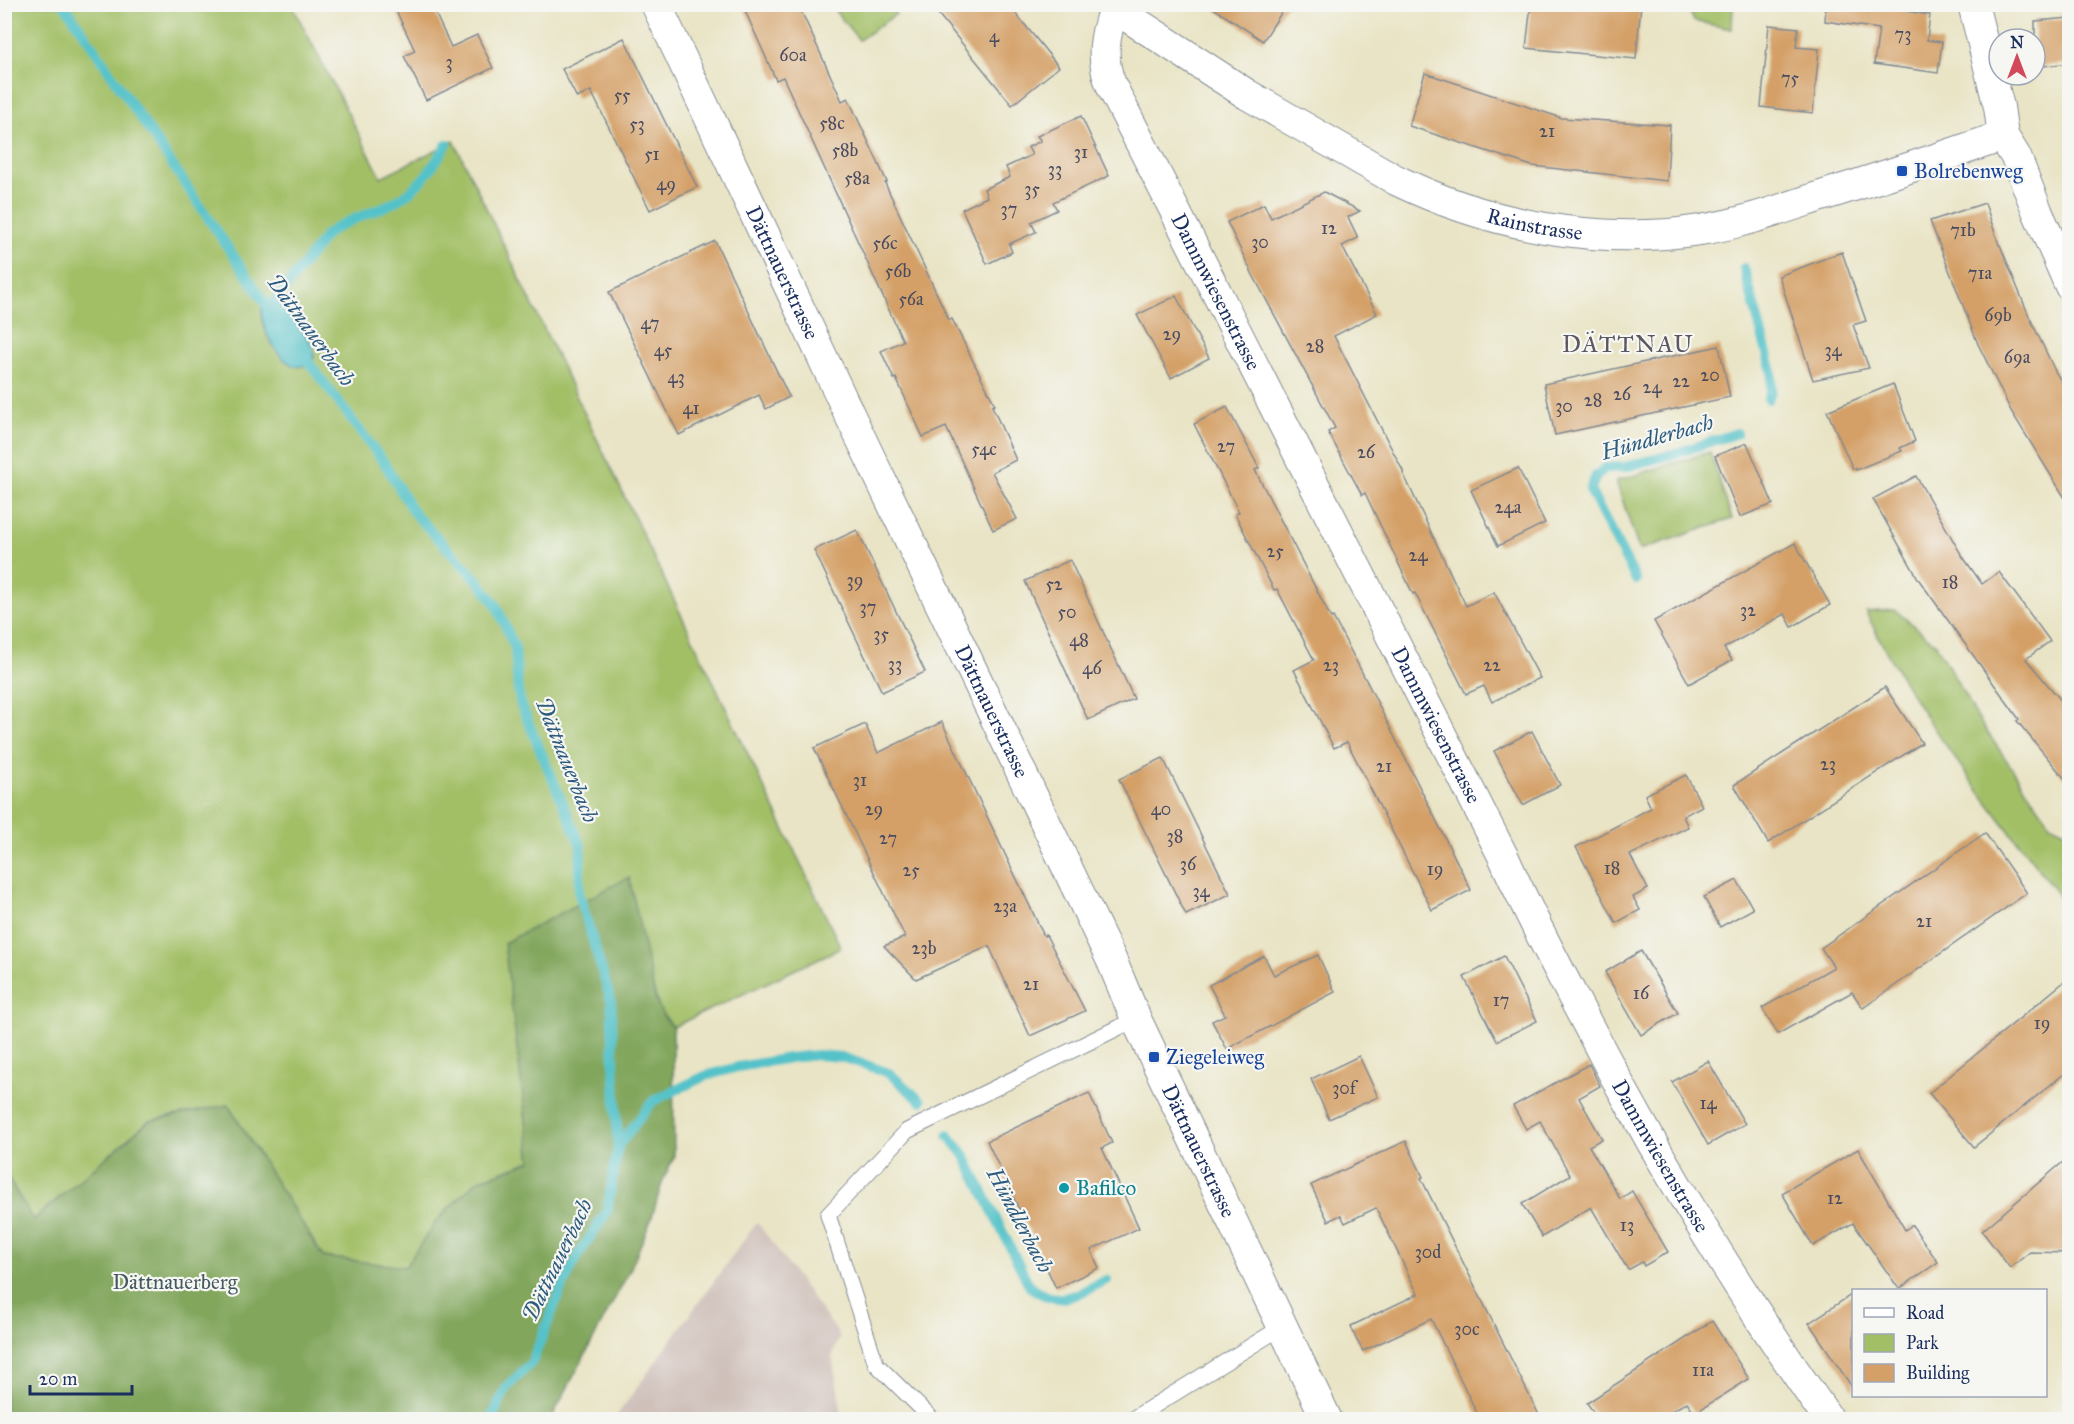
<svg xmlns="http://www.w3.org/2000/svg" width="2074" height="1424" font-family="'IM FELL Great Primer',serif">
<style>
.industrial{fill:#cfc0ba}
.green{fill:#a2bf66;stroke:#5e7762;stroke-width:1.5;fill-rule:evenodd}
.forest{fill:#81a65b;stroke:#4e6a5c;stroke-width:1.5}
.water{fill:#54c2c9;stroke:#387894;stroke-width:1.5}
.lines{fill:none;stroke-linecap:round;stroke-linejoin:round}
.stream{stroke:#54c2c9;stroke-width:10}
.building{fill:#d4a067}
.lane-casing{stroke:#828a92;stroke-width:17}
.street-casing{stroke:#828a92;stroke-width:32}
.lane{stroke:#fff;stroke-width:15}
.street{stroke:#fff;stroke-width:30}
.transit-dot{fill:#1a4fb4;stroke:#f6f6f2;stroke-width:2}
.culture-dot{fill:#0f9aa8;stroke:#f6f6f2;stroke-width:2}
.labels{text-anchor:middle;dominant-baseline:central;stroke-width:4.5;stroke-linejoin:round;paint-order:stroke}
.number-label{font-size:18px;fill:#494b60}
.transit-label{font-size:21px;fill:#164399;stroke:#f6f6f2;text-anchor:start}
.street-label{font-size:21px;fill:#1b2f5e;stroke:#f6f6f2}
.culture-label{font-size:21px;fill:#0d838f;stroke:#f6f6f2;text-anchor:start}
.park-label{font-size:21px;fill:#445a60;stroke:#f6f6f2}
.water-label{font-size:22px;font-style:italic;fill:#2c5b7e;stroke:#f6f6f2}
.quarter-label{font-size:24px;letter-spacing:1.5px;fill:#5c5761;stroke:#f6f6f2}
</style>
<rect width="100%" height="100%" fill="#f6f6f2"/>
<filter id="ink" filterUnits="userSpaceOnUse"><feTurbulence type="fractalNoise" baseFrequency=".0167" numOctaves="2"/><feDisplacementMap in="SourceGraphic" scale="12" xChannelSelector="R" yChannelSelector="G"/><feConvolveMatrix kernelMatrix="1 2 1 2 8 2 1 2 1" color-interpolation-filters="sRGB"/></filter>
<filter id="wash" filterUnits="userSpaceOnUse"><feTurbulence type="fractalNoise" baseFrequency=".008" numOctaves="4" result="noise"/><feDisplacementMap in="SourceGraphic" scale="24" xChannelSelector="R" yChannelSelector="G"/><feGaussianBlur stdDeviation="1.35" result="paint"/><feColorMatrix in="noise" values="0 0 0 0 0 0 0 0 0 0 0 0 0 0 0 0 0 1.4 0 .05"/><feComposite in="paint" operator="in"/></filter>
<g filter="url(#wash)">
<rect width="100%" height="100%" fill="#e9e4c5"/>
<polygon class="industrial" points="757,1222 840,1336 832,1357 843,1419 614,1419"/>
<g class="green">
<path d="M5 5H292L381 177 454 141 841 948 673 1027 660 1010 653 988 505 943 531 1161 477 1181 437 1220 405 1268 323 1257 228 1105 149 1121 33 1220 5 1173ZM263 304 280 305C293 317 310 335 314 353L296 366C276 356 257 328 263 304Z"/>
<polygon points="832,5 888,5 896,14 859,40 836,12"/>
<polygon points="1686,5 1733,5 1732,29 1694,21"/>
<polygon points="1710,452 1732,519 1639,550 1616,481"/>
<path d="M1895 610 1936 644 1977 717 2050 824 2069 833V909C1999 816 1915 717 1866 612Z"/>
</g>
<polygon class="forest" points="629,877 656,1001 665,1019 673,1027 674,1157 663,1180 651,1220 630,1270 551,1419 5,1419 5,1173 33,1220 149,1121 228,1105 323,1257 405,1267 437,1220 477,1181 531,1161 504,943"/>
<path class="water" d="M270 301C285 305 295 320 303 332 309 340 322 357 308 364 304 366 299 367 295 366 276 360 257 322 263 304Z"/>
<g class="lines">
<g class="stream">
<polyline points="64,4 272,313"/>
<polyline points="1744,268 1772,372 1771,391 1768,399"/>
<path d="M269 309 327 234C347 219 371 214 394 202 418 190 433 167 447 144"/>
<polyline points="301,352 385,464 413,512 480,583 496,605 515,648 518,690 521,705 581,846 579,894 611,1001 618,1146 607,1211 579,1254 561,1289 532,1362 506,1388 491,1420"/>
<polyline points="1636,580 1590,490 1596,476 1605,468 1625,467 1674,454 1737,433"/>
<path d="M948 1135 964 1154 1030 1287C1060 1309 1077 1294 1106 1280"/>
<polyline points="618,1146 653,1101 705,1076 738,1067 789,1058 817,1055 841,1057 866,1065 889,1073 921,1101"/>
</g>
</g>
<g id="blocks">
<g class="building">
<polygon points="393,4 431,4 451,47 477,35 493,68 426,100 404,56 415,51"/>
<polygon points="742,4 798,4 842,101 848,98 887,182 885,183 949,320 952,319 995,405 992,406 1016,460 992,472 1017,519 993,530 946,427 923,437 896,378 894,379 881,351 903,341 783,77 776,80"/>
<polygon points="930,4 1008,4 1059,67 1012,105"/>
<polygon points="1207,4 1287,4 1263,41"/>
<polygon points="1531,4 1641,4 1636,59 1526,48"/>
<polygon points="1826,4 1905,4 1905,11 1930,15 1927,40 1942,42 1938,73 1874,64 1879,29 1825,21"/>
<polygon points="2070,18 2070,63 2035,67 2035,21"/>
<polygon points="1769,25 1798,28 1796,47 1819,49 1813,113 1761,107"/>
<polygon points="624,38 697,187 650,210 591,91 577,98 562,69"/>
<polygon points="1425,73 1562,118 1670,125 1667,181 1532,166 1409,126"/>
<polygon points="1081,116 1109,176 1053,202 1057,210 1031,222 1036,232 1009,244 1012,252 987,264 962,209 987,197 984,189 1010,177 1006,167 1032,155 1028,147 1041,141 1037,136"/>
<polygon points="1324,192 1360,211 1348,217 1358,238 1342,246 1377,314 1334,336 1404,473 1403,473 1466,606 1494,592 1540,678 1492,702 1484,686 1466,694 1415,593 1413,594 1365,493 1362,495 1328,432 1335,428 1253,275 1227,222 1264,204 1271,218"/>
<polygon points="1985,203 1999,245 2000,245 2029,316 2056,373 2070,395 2070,506 2011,411 1978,344 1930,221"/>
<polygon points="715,241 789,397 766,409 759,395 679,435 609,292"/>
<polygon points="1842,252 1866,321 1853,325 1869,368 1813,380 1779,276"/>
<polygon points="1176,296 1209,358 1171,378 1137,315"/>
<polygon points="1719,346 1730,397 1555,435 1544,384"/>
<polygon points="1893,384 1915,441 1900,448 1902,451 1856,470 1855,468 1853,469 1827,411"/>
<polygon points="1227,407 1259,468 1255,470 1331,618 1333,617 1365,678 1471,890 1432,910 1347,742 1334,748 1294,670 1314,660 1277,589 1274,590 1235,514 1239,512 1194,424"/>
<polygon points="1747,443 1773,504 1740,517 1715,456"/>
<polygon points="1518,468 1545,523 1498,546 1471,490"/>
<polygon points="1916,476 1961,554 1982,584 1999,572 2050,641 2026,659 2070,711 2070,785 2017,721 2019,719 1919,580 1873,499"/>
<polygon points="857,530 925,672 882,692 814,550"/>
<polygon points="1795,543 1830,605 1792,627 1785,614 1724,648 1732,660 1689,684 1654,621"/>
<polygon points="1070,560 1134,699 1088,720 1025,581"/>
<polygon points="1885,687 1922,743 1768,843 1734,785"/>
<polygon points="942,722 1044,936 1046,935 1085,1011 1030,1036 989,946 916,979 884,946 905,937 814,748 865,724 878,753"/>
<polygon points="1532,731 1560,785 1523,805 1494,751"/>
<polygon points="1163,758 1230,894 1186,915 1119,779"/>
<polygon points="1686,775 1702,806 1683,816 1688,827 1630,855 1648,889 1633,897 1640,910 1616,923 1576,847 1651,808 1645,795"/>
<polygon points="1985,833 2027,893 1863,1008 1852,992 1778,1034 1762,1008 1834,967 1821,948"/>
<polygon points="1737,880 1753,909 1720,927 1704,897"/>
<polygon points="1641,951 1678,1013 1641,1035 1605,972"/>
<polygon points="1318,955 1335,992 1227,1049 1212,1021 1225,1015 1209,985 1264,956 1274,975"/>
<polygon points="1504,956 1537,1021 1497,1041 1464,977"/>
<polygon points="2070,977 2070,1069 1974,1147 1929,1093"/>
<polygon points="1359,1056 1378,1097 1329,1119 1311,1079"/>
<polygon points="1708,1061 1745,1124 1708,1145 1672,1082"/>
<polygon points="1589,1064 1600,1086 1579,1098 1602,1139 1589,1146 1620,1199 1632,1191 1668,1252 1644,1266 1642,1262 1628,1270 1591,1207 1542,1237 1522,1204 1570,1175 1540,1121 1526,1129 1513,1106"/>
<polygon points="1089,1093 1112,1143 1102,1148 1139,1228 1091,1250 1099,1268 1056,1288 987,1141"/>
<polygon points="1406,1141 1423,1177 1421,1178 1541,1419 1480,1419 1431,1319 1363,1351 1356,1339 1351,1326 1418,1294 1376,1208 1345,1223 1341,1215 1328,1221 1311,1185"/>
<polygon points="1858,1149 1905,1230 1912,1225 1938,1262 1899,1289 1853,1223 1813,1246 1782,1193"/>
<polygon points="2070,1156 2070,1253 2030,1252 2010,1268 1982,1231"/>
<polygon points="1854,1293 1854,1390 1809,1323"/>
<polygon points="1712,1321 1749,1379 1695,1413 1687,1402 1659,1419 1598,1419 1587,1403"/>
</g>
</g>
</g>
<g filter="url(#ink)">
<use href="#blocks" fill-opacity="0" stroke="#828a92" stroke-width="1.5"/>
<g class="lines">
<defs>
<g id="lane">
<polyline points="933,1420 876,1364 828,1215 907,1131 1136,1019"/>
<polyline points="1131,1420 1282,1327"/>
</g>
<g id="street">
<path id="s1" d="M656 4 852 420 1111 959 1136 1019 1327 1420"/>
<path id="s2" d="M1108 4 1248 95 1396 180C1489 225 1597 246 1700 230 1740 224 1779 210 1818 197 1880 178 1942 157 2003 136"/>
<polyline points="1973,4 1999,107 2003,136 2016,157 2038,213 2070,286"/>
<path id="s3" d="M1114 9C1104 36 1100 60 1112 87L1504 858C1527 910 1554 961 1581 1012 1654 1154 1737 1290 1829 1420"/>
</g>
</defs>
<use href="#lane" class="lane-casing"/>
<use href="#street" class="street-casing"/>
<use href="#lane" class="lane"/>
<use href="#street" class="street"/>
</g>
</g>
<g class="transit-dot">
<rect x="1896" y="165" width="12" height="12" rx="3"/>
<rect x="1148" y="1051" width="12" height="12" rx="3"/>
</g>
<circle class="culture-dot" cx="1064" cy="1188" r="6"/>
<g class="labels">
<g class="number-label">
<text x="1903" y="34">73</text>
<text x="994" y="36">4</text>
<text x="793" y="55">60a</text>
<text x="449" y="62">3</text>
<text x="1790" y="78">75</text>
<text x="622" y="95">55</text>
<text x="832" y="123">58c</text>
<text x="637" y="124">53</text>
<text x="1547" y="131">21</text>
<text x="845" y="150">58b</text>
<text x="1081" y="152">31</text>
<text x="652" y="154">51</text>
<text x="1055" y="169">33</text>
<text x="857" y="178">58a</text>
<text x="666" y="184">49</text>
<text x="1032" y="189">35</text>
<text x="1009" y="209">37</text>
<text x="1329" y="228">12</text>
<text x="1963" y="230">71b</text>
<text x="1260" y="242">30</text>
<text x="885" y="243">56c</text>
<text x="898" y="271">56b</text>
<text x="1980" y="273">71a</text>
<text x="911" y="299">56a</text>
<text x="1998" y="315">69b</text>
<text x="650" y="323">47</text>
<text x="1172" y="334">29</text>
<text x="1315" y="346">28</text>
<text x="663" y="350">45</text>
<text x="1833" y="350">34</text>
<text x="2017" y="357">69a</text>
<text x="1710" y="375">20</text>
<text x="676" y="377">43</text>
<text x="1681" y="381">22</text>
<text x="1652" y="387">24</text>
<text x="1622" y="394">26</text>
<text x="1593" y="400">28</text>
<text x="1564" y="406">30</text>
<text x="691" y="408">41</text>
<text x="1226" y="446">27</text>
<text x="984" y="449">54c</text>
<text x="1366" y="452">26</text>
<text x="1508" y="507">24a</text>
<text x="1275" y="551">25</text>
<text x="1418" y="555">24</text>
<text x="855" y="580">39</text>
<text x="1950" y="582">18</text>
<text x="1054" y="584">52</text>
<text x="868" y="607">37</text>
<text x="1748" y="610">32</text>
<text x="1067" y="612">50</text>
<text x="881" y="634">35</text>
<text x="1079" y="640">48</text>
<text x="895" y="664">33</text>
<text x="1331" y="665">23</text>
<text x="1492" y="665">22</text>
<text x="1092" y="668">46</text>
<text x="1828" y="764">23</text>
<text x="1384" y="766">21</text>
<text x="860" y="780">31</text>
<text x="874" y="809">29</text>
<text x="1161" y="809">40</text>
<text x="1175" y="836">38</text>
<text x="888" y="838">27</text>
<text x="1188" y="864">36</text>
<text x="1612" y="868">18</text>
<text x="1435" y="869">19</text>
<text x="911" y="870">25</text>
<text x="1201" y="891">34</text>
<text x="1005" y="906">23a</text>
<text x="1924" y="921">21</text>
<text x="924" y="948">23b</text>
<text x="1031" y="984">21</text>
<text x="1641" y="993">16</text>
<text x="1501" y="1000">17</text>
<text x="2042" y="1023">19</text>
<text x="1344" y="1088">30f</text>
<text x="1708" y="1103">14</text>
<text x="1835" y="1198">12</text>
<text x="1627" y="1225">13</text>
<text x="1428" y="1252">30d</text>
<text x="1467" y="1329">30c</text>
<text x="1703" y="1370">11a</text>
</g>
<g class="transit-label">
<text x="1914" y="171">Bolrebenweg</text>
<text x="1166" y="1057">Ziegeleiweg</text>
</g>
<g class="street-label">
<text stroke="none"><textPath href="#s2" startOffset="484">Rainstrasse</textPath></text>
<text stroke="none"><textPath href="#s1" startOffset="297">Dättnauerstrasse</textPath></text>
<text stroke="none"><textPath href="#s3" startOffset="310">Dammwiesenstrasse</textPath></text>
<text stroke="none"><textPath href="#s1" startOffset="783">Dättnauerstrasse</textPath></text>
<text stroke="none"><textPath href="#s3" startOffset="796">Dammwiesenstrasse</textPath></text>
<text stroke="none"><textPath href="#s1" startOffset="1269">Dättnauerstrasse</textPath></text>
<text stroke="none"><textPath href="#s3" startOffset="1282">Dammwiesenstrasse</textPath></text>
</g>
<g class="culture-label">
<text x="1076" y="1188">Bafilco</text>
</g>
<g class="park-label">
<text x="175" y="1282">Dättnauerberg</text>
</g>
<g class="water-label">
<text transform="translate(311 330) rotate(54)">Dättnauerbach</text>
<text transform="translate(1657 437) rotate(-16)">Hündlerbach</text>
<text transform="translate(567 760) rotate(68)">Dättnauerbach</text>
<text transform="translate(1020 1220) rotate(62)">Hündlerbach</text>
<text transform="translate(557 1260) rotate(-64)">Dättnauerbach</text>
</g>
<g class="quarter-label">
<text x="1628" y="344">DÄTTNAU</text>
</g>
</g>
<rect width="2074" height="1424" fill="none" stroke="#f6f6f2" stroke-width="24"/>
<rect x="1852" y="1289" width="195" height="108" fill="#f6f6f2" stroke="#9ea6b7" stroke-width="1.5"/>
<rect x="1864" y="1308" width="30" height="9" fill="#ffffff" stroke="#9ea6b7" stroke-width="1.5"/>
<text x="1906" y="1319" font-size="18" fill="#1b2f5e">Road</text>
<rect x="1864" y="1334" width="30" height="18" fill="#a2bf66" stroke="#9ea6b7" stroke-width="1.5"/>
<text x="1906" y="1349" font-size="18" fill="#1b2f5e">Park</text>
<rect x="1864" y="1364" width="30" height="18" fill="#d4a067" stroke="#9ea6b7" stroke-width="1.5"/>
<text x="1906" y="1379" font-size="18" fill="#1b2f5e">Building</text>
<g transform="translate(2017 57)"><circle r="28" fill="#f6f6f2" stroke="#9ea6b7" stroke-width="1.5"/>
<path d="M0-4.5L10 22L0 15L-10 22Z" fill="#d1495b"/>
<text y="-9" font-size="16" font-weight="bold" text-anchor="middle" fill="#1b2f5e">N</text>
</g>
<path d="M30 1385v9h102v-9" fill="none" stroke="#1b2f5e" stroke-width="3"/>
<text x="39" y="1385" font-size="18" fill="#1b2f5e" stroke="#f6f6f2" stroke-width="4.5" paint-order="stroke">20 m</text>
</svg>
